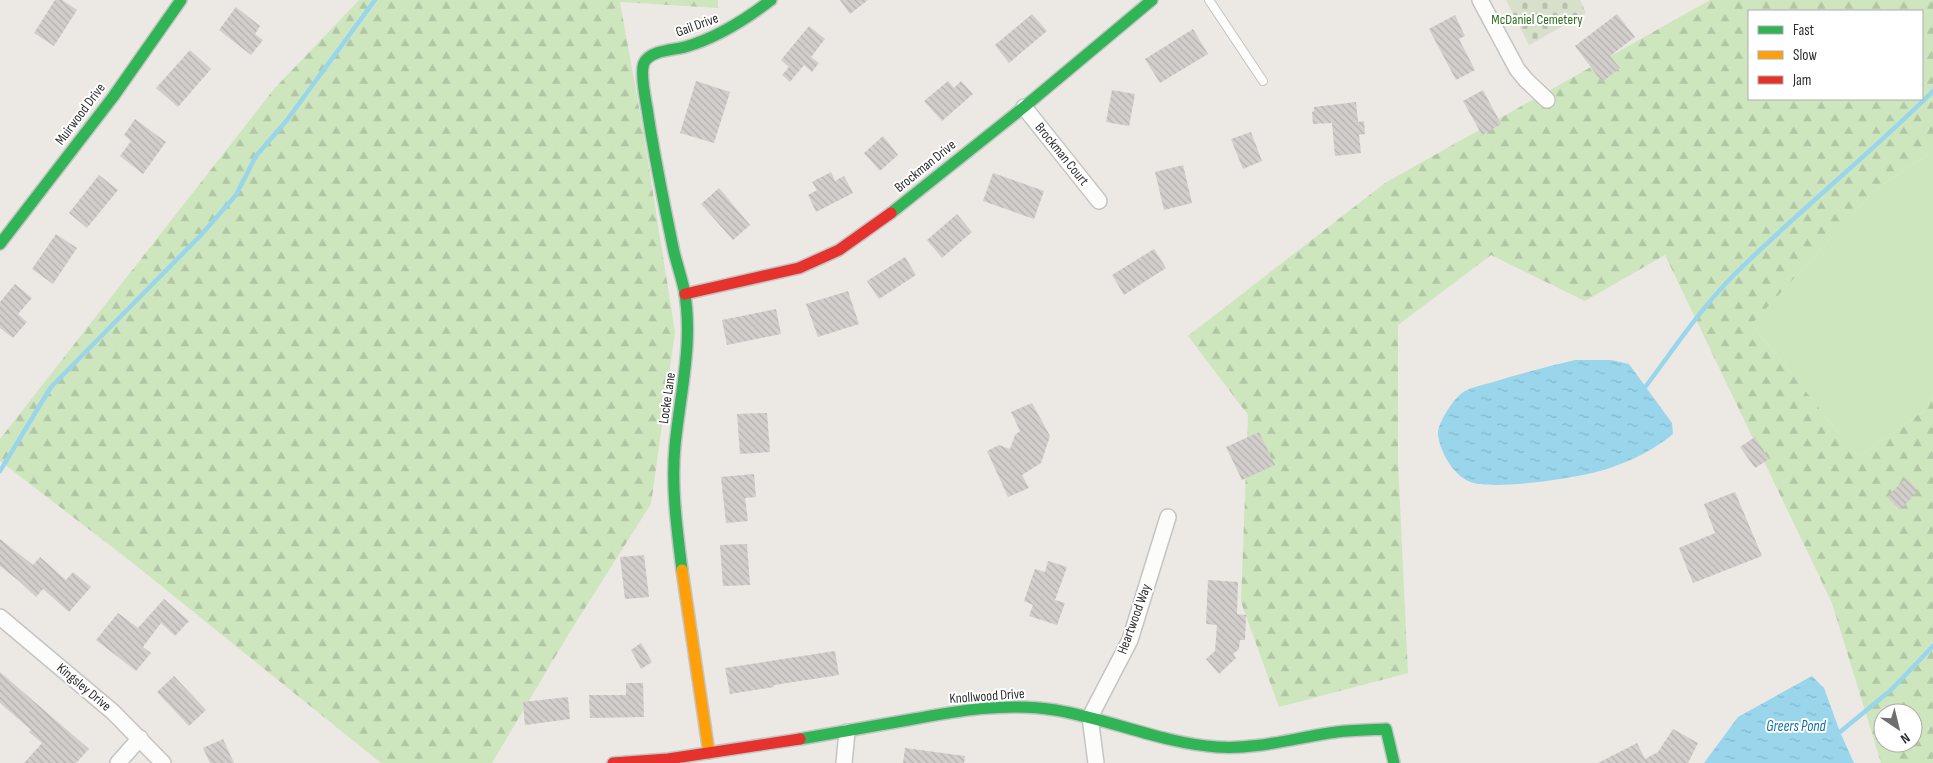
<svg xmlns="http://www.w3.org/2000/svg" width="1933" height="763" font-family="'Sofia Sans Condensed',sans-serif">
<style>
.grass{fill:#cee6be}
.forest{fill:url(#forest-firs);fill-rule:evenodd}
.cemetery{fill:url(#cemetery-stones)}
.water{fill:url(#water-ripples)}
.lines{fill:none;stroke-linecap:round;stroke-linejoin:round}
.stream{stroke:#99d6ec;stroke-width:4.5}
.building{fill:url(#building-back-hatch)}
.lane-casing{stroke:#c5c4c5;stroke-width:10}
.street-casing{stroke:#c5c4c5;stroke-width:18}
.fast-casing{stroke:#c5c4c5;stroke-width:14}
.slow-casing{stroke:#c5c4c5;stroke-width:14}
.jam-casing{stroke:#c5c4c5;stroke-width:14}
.lane{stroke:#fcfcfb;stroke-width:8}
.street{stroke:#fcfcfb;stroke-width:15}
.fast{stroke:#30b455;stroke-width:11}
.slow{stroke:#ff9f0a;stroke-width:11}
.jam{stroke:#e5322d;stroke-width:11}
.labels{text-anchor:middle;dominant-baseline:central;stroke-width:4;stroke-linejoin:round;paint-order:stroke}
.park-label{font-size:14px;fill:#2c6e1b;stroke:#fff}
.street-label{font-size:14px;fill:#2e2e2e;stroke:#fff}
.water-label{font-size:15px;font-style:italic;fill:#0d6fa3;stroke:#fff}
</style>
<defs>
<pattern id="forest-firs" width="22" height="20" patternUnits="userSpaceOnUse" patternTransform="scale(1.25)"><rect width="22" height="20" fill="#cee6be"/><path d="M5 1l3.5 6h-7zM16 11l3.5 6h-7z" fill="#b1c6a4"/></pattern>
<pattern id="cemetery-stones" width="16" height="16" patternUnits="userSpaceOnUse" patternTransform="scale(1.25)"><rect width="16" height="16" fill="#d8e0cc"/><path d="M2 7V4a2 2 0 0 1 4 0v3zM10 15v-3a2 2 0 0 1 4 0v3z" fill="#bac0b0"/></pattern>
<pattern id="water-ripples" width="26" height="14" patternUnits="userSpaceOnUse" patternTransform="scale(1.25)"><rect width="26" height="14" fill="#99d6ec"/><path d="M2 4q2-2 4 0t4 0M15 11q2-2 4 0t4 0" fill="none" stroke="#84b8cb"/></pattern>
<pattern id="building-back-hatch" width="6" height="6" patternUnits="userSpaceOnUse" patternTransform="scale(1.25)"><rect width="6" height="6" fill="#d1cecb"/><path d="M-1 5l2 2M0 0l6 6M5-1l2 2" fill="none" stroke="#b4b1af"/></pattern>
</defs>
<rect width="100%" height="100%" fill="#ece8e4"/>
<polygon class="grass" points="1933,151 1933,397 1928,408 1858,457 1752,324 1876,189"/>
<g class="forest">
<polygon points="359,0 718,0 718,8 620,2 643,130 675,332 651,504 571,630 492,763 381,763 129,560 0,461 0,439 274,89"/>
<path d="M1710 0H1933V151L1876 189 1752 324 1858 457 1928 408 1933 397V763H1881L1832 603 1665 255 1585 301 1491 255 1398 325V462L1408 673 1279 707 1241 602 1248 415 1188 336 1385 183ZM1749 11H1922V99H1749ZM1883 713H1913V743H1883Z"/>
</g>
<polygon class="cemetery" points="1506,0 1580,0 1586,13 1529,45"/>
<g class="water">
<path d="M1575 360H1611L1629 364 1672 423 1673 434C1655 449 1633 460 1610 468 1586 477 1490 492 1468 481 1452 473 1440 451 1438 435 1437 423 1455 396 1465 391 1473 387 1482 385 1490 383 1518 374 1546 367 1575 360Z"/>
<polygon points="1812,676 1824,688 1840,732 1854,763 1704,763 1738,717"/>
</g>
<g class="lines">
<g class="stream">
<path d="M1646 386C1674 349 1700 309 1733 276 1797 212 1869 155 1933 91"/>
<polyline points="0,471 51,387 201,235 236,195 256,156 287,120 375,0"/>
<polyline points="1840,732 1891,690 1933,646"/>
</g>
</g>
<g class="building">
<polygon points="55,0 62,0 77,10 54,46 34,33"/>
<polygon points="840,0 868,0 850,14"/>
<polygon points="236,7 260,26 255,34 263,40 251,55 219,30"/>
<polygon points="1032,14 1047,31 1009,63 995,45"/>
<polygon points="1617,14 1635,37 1610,56 1620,68 1602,82 1575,46"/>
<polygon points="1455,15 1465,36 1459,39 1475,70 1456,80 1429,29"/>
<polygon points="809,26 825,39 811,57 819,63 812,72 804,65 790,82 782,75 789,67 781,60"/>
<polygon points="1193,29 1208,54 1160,83 1145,59"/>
<polygon points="190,50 211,69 178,107 156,88"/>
<polygon points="696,81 730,92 714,143 680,133"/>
<polygon points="948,81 954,88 961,81 973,94 942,121 924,101"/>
<polygon points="1112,90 1135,94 1129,126 1106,122"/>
<polygon points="1483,90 1501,124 1482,135 1463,101"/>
<polygon points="1356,102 1358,122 1364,121 1365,134 1359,135 1361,153 1335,156 1332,123 1313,124 1312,112 1314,111 1314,107"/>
<polygon points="135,119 166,142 143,174 120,156 131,141 124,135"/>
<polygon points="1251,132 1262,161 1243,169 1231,139"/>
<polygon points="883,136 898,155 880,171 864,153"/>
<polygon points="1183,165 1192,203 1164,210 1155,172"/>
<polygon points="831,172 835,181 844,176 853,193 816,212 808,195 817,190 812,182"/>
<polygon points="993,173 1044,191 1034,219 983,201"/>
<polygon points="99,175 118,190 87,228 69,213"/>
<polygon points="719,188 750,225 733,240 701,204"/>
<polygon points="957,214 972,232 942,258 927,240"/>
<polygon points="56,234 77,248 53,284 32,269"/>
<polygon points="1154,249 1166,268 1124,295 1112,275"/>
<polygon points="905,257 916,275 879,299 867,281"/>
<polygon points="15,284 32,298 18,314 27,322 13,338 0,328 0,302"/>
<polygon points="848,291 859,324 818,337 806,304"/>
<polygon points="776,309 781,334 727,345 722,320"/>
<polygon points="1032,403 1050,436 1041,463 1022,475 1029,488 1008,497 987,451 999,445 1010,449 1015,435 1020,431 1011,412"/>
<polygon points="767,413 770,452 740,454 737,414"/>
<polygon points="1259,432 1275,465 1242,480 1226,447"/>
<polygon points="1755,437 1769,459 1755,468 1740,447"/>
<polygon points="754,474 756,497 745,498 748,521 726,523 721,477"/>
<polygon points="1906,478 1918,491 1900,510 1887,497"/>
<polygon points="1735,492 1762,556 1693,583 1679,548 1715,533 1704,504"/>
<polygon points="0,539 33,565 40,557 66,580 73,572 91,587 69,612 43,589 36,597 19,581 0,566"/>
<polygon points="747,544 750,585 723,586 720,545"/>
<polygon points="644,555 649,597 625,599 620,557"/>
<polygon points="1048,561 1067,567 1055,600 1065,603 1057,625 1029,616 1033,605 1024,601 1035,569 1045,572"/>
<polygon points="1208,580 1238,582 1237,614 1246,615 1245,640 1240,640 1239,649 1233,654 1236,658 1219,674 1206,659 1215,651 1217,625 1206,624"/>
<polygon points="164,599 189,621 175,636 161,623 143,647 151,653 136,671 96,640 118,613 138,628"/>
<polygon points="641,643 652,662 641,669 631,650"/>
<polygon points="835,651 839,675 774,685 774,687 730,694 725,668"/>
<polygon points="0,672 89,749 76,763 24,763 42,743 29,732 31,730 0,703"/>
<polygon points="174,676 206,710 189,726 157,692"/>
<polygon points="626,683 643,683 644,717 590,718 589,695 626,695"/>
<polygon points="568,697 570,719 525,725 523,702"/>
<polygon points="1673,729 1698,743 1688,763 1598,763 1637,743 1645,759 1658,752"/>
<polygon points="223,739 234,763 210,763 203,748"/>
<polygon points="905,748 965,756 964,763 903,763"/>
</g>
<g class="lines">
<defs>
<polyline id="lane" points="1209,0 1263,81"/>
<g id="street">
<polyline points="1480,0 1517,69 1526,80 1547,100"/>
<polyline points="1024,107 1099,201"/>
<polyline points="0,617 113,712 163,763"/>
<polyline points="118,763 140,738"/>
<polyline points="844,763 847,732"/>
<polyline points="1096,763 1090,717 1130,640 1168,517"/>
</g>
<g id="fast">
<polyline points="891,213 1024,107 1152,0"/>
<polyline points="0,244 113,97 181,0"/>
<path d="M682 570C677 529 671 487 675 446 680 393 694 342 684 289 681 276 677 264 674 252 664 204 654 156 647 108 645 97 640 72 644 63 650 50 674 50 685 47 717 38 745 20 771 0"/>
<path d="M800 739C836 733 872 726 908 720 957 711 1006 702 1055 710 1110 719 1161 743 1217 747 1257 750 1297 737 1337 732 1353 730 1370 730 1386 729L1394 763"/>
</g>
<polyline id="slow" points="682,570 709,753"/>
<g id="jam">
<polyline points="685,294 799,268 839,250 891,213"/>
<polyline points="613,763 668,759 800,739"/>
</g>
</defs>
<use href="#lane" class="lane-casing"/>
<use href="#street" class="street-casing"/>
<use href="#fast" class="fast-casing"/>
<use href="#slow" class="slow-casing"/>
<use href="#jam" class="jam-casing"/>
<use href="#lane" class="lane"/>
<use href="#street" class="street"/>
<use href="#fast" class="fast"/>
<use href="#slow" class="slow"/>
<use href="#jam" class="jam"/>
</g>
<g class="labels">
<g class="park-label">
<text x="1537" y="19">McDaniel Cemetery</text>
</g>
<g class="street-label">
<text transform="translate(697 25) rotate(-20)">Gail Drive</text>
<text transform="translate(80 114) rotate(-53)">Muirwood Drive</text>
<text transform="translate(1062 154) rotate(51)">Brockman Court</text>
<text transform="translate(925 166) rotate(-39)">Brockman Drive</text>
<text transform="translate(667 398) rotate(-82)">Locke Lane</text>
<text transform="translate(1134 619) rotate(-70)">Heartwood Way</text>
<text transform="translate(84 687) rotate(40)">Kingsley Drive</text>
<text transform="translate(987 696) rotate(-4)">Knollwood Drive</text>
</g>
<g class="water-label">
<text x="1796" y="726">Greers Pond</text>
</g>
</g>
<rect x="1748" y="10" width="175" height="90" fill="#ffffff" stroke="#ababab"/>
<rect x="1758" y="26" width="25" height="8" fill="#30b455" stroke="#ababab"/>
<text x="1793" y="35" font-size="15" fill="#2e2e2e">Fast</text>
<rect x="1758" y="51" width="25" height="8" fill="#ff9f0a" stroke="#ababab"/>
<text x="1793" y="60" font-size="15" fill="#2e2e2e">Slow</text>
<rect x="1758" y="76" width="25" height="8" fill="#e5322d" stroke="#ababab"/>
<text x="1793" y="85" font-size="15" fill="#2e2e2e">Jam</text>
<g transform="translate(1898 728) rotate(145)"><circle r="24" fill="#ffffff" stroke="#ababab"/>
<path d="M0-4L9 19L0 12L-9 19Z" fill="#706f6e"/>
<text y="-8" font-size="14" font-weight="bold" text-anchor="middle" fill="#2e2e2e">N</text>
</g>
</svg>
